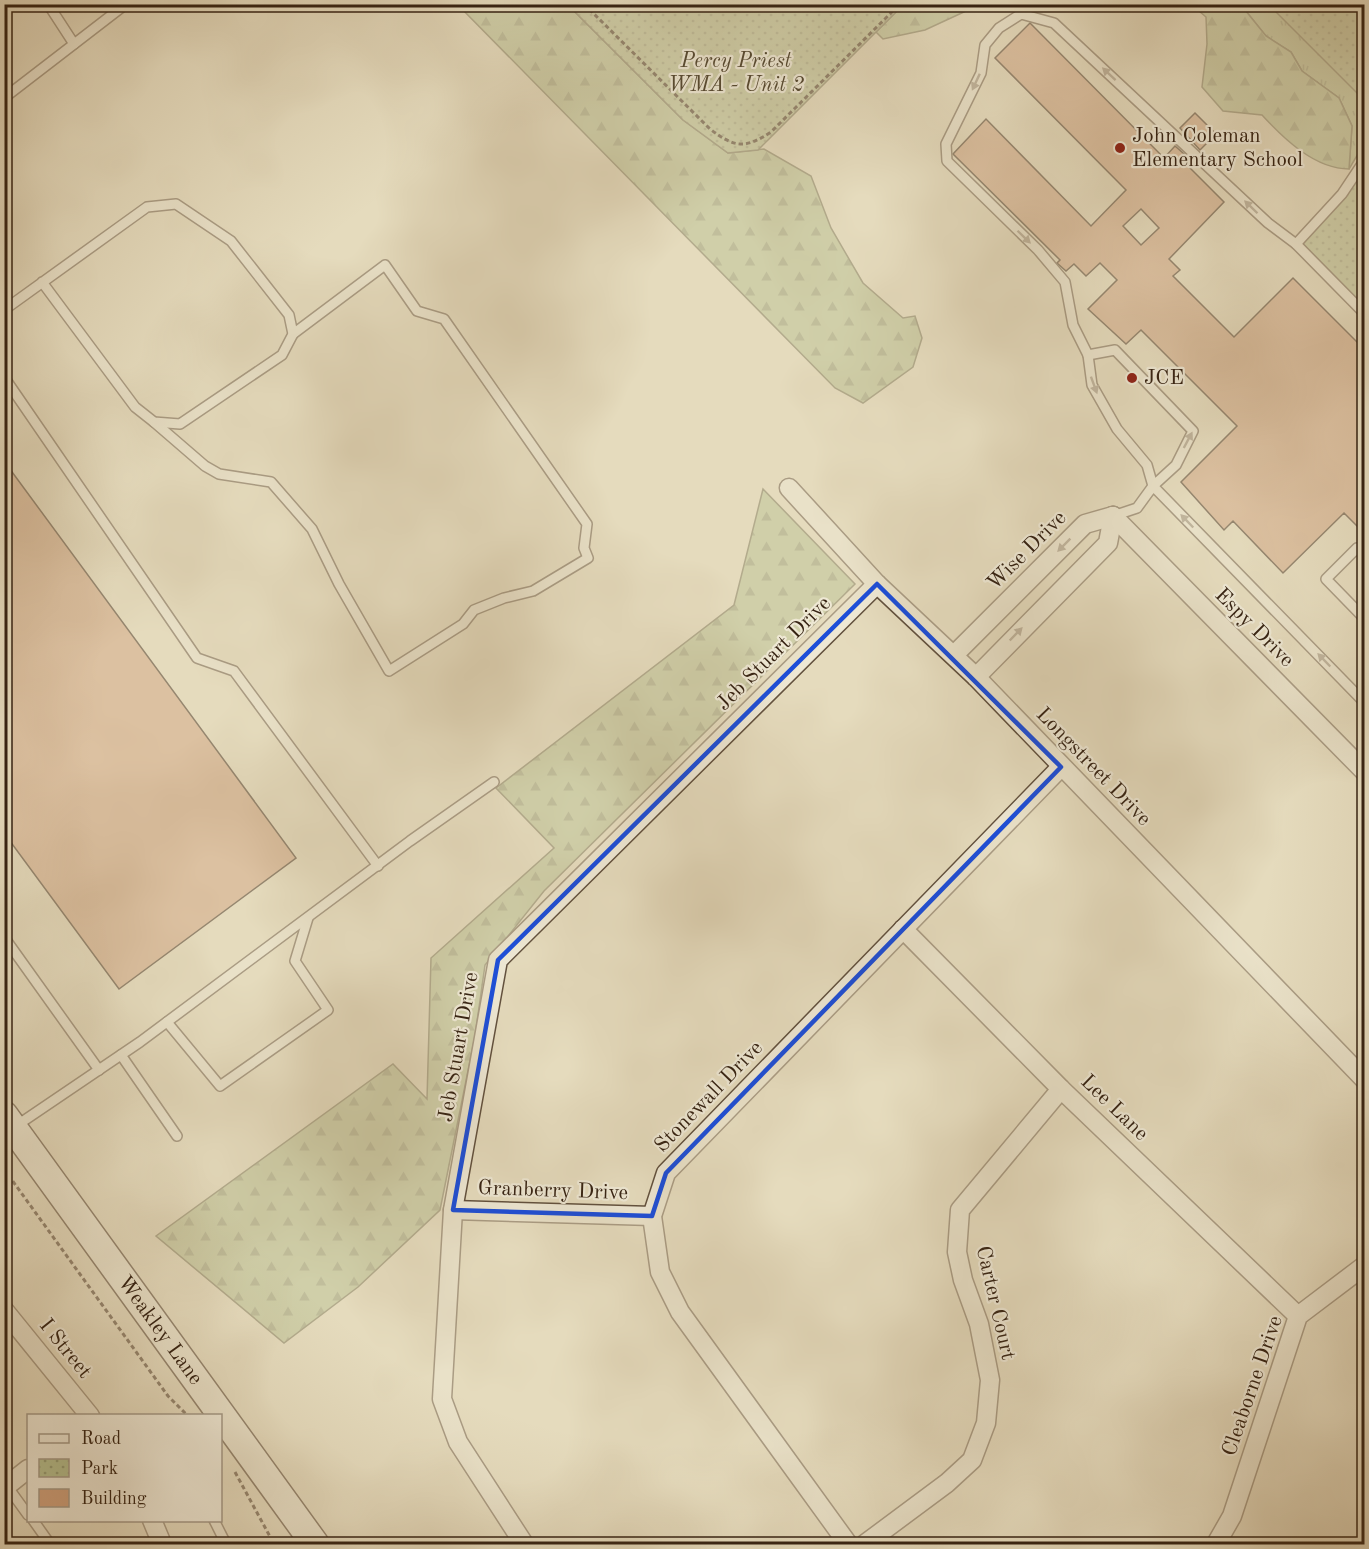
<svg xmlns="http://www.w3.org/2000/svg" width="1369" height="1549" font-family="'Old Standard TT',serif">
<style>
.grass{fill:url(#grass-tufts);stroke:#767252;stroke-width:1.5}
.forest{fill:url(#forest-firs);stroke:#767252;stroke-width:1.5}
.park{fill:url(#park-dots);stroke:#767252;stroke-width:1.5}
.building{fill:#d0a27e;stroke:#362313;stroke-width:1.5;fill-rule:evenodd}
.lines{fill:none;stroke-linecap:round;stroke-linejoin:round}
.service-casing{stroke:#62513e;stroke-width:12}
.minor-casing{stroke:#62513e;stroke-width:21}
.secondary-casing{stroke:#362313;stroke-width:30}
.path{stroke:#362313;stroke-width:3;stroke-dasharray:4.5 3;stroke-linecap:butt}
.service{stroke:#eee8d4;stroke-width:9}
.minor{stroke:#eee8d4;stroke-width:18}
.secondary{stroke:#eee8d4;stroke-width:27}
.oneway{fill:#928674}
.marked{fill:none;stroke:#1d4ed8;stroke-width:4.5;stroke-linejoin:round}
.poi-dot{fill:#8f2418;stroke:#eee8d4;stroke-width:2}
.labels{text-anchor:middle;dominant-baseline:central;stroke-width:4.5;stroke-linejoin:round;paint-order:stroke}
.park-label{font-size:21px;font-style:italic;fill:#564a32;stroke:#eee8d4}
.poi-label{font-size:21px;fill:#362313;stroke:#eee8d4;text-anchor:start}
.street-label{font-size:21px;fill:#362313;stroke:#eee8d4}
</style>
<defs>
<pattern id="grass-tufts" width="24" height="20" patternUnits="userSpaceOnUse" patternTransform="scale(1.5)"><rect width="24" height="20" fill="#b5c090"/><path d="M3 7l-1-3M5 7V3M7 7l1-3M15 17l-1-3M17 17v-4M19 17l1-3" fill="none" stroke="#949c74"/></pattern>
<pattern id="forest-firs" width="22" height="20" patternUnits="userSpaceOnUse" patternTransform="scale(1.5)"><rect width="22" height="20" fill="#b5c090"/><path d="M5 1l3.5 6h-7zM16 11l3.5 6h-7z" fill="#949c74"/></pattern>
<pattern id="park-dots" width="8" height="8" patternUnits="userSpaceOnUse" patternTransform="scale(1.5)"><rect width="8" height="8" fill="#b5c090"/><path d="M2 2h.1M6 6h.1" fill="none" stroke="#949c74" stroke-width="1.8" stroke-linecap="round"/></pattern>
</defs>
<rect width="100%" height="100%" fill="#e5dbbd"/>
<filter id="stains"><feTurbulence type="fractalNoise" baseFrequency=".00333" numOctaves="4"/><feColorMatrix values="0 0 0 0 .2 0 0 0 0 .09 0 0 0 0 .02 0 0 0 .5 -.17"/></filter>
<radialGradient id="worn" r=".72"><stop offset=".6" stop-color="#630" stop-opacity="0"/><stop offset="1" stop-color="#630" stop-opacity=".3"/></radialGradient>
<polygon class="grass" points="1241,5 1364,5 1364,144 1349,169 1352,126 1339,98 1302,71 1291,52 1266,36"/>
<g class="forest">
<polygon points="458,5 568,5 683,120 728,153 764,149 811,176 831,228 863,283 903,318 915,316 922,338 913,367 863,403 835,388"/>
<polygon points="903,5 903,4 979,5 925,30 883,39 876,32"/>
<path d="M1192 5H1241L1266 36 1291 52 1302 71 1339 98 1352 126 1349 169C1315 169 1284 139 1262 115L1223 111 1202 87 1207 44 1206 17Z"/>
<polygon points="763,489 855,584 544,891 485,965 475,1036 440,1210 358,1287 284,1343 156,1236 393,1064 427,1099 431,958 554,848 496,788 734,605"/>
</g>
<g class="park">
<polygon points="568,5 903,5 758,150 728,153 683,120"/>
<polygon points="1269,5 1364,5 1364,100"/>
<polygon points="1364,161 1364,313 1296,244"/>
</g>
<g class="building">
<path d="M1030 23 1164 158 1175 146 1191 160 1187 165 1224 202 1169 259 1180 270 1173 276 1234 337 1293 278 1365 350V534L1344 513 1283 573 1233 521 1224 530 1181 482 1237 426 1141 330 1126 344 1088 309 1117 280 1100 263 1086 276 1074 264 1066 271 1057 263 1060 260 953 154 986 119 1091 226 1126 190 995 58ZM1141 209 1159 228 1141 245 1123 226Z"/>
<polygon points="1195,113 1216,134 1200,150 1180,128"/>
<polygon points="4,461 296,858 119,989 4,833"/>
</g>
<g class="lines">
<defs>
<g id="service">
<polyline points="48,4 74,44"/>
<polyline points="4,98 126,4"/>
<polyline points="1296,244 1342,194 1364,161"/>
<polyline points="4,310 147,207 176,204 231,241 289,315 293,334 282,355 180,424 154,422 135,407 42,282"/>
<polyline points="1088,355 1073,325 1065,282 1038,250 947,161 946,144 981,73 985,45 999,28 1021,14 1054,23 1268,223 1296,244 1364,313"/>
<polyline points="4,377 197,658 234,671 378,866"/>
<polyline points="154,422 205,466 219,474 271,482 312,529 339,584 389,671 463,624 474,610 504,598 533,591 588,558 584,548 587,524 444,319 417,311 385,265 293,334"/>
<polyline points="1113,516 1137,508 1153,486 1176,465 1193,431 1115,350 1088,355 1092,385 1117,429 1147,465 1153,486 1364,702"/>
<polyline points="1364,556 1357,548 1326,579 1364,618"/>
<polyline points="4,937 99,1070"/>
<polyline points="167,1022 220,1086 328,1010 295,961 308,918"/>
<polyline points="121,1055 177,1136"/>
<polyline points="16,1126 140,1042 410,841 494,782"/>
<polyline points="7,1486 28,1515"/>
<polyline points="33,1520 50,1544"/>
<polyline points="214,1520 226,1544"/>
</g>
<g id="minor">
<polyline points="789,488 877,584 976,677 1364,1079"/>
<polyline points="1113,516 1364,771"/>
<polyline points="954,655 1085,524 1113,516"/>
<polyline points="976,677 1108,543 1113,516"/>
<polyline points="903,929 1061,1089 1298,1316"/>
<polyline points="453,1210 652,1216"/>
<polyline points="4,1310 90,1416"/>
<polyline points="4,1488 28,1469"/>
<polyline points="152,1520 162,1544"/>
<polyline points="524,1544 458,1442 442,1399 453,1210 498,960 877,584"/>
<polyline points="848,1544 680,1312 660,1272 652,1216 666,1173 1061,767"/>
<polyline points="865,1544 947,1483 972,1460 986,1423 990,1380 979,1324 963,1280 957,1252 960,1210 1061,1089"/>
<polyline points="1216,1544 1232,1516 1298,1316 1364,1266"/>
</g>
<g id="secondary">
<path id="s1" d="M4 1115 315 1544"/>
</g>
</defs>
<use href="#service" class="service-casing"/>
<use href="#minor" class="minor-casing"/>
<use href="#secondary" class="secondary-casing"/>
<g class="path">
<path d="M584 4 710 129C735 148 745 149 771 132L900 4"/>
<polyline points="4,1169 168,1396 188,1416"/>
<polyline points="235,1472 274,1544"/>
</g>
<use href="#service" class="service"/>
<use href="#minor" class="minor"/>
<use href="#secondary" class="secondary"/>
</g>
<defs><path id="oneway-solid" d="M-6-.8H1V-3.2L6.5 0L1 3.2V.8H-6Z" transform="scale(1.5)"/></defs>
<g class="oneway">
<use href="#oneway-solid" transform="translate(1109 74) rotate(-137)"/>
<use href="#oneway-solid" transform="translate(976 82) rotate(115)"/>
<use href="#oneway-solid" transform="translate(1251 207) rotate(-136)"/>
<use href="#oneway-solid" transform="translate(1024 237) rotate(44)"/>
<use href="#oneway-solid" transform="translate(1094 385) rotate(70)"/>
<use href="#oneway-solid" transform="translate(1188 440) rotate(-62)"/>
<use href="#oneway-solid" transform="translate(1187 521) rotate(-134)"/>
<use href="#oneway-solid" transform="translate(1064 545) rotate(135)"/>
<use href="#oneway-solid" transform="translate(1016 634) rotate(-46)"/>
<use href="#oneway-solid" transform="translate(1324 660) rotate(-134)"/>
</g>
<path d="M0 0H1369V1549H0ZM877 584 1061 767 666 1173 652 1216 453 1210 498 960Z" fill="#e5dbbd" fill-opacity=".55" fill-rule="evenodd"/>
<path class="marked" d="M877 584 1061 767 666 1173 652 1216 453 1210 498 960Z"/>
<g class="poi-dot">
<circle cx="1120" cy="148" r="6"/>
<circle cx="1132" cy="378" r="6"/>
</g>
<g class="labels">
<g class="park-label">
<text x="736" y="61">Percy Priest<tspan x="736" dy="24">WMA - Unit 2</tspan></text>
</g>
<g class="poi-label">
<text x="1132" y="136">John Coleman<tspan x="1132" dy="24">Elementary School</tspan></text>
<text x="1144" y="378">JCE</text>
</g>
<g class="street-label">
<text transform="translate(1027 551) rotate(-45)">Wise Drive</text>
<text transform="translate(1254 628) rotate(45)">Espy Drive</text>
<text transform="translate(774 654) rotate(-45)">Jeb Stuart Drive</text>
<text transform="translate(1093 767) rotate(46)">Longstreet Drive</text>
<text transform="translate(459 1047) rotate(-80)">Jeb Stuart Drive</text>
<text transform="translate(709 1097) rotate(-46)">Stonewall Drive</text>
<text transform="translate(1114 1108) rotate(44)">Lee Lane</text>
<text transform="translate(553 1191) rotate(2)">Granberry Drive</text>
<text transform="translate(995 1303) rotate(77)">Carter Court</text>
<text stroke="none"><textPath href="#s1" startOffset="266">Weakley Lane</textPath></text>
<text transform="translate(65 1349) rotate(51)">I Street</text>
<text transform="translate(1253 1386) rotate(-71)">Cleaborne Drive</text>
</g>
</g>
<rect width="1369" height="1549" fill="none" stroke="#e5dbbd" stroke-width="24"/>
<rect x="6" y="6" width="1357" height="1537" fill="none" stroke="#362313" stroke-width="3"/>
<rect x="12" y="12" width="1345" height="1525" fill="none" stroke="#362313" stroke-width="1.5"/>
<rect x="27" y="1414" width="195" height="108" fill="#eee8d4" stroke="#a49987" stroke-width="1.5"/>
<rect x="39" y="1434" width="30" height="9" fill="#eee8d4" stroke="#a49987" stroke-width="1.5"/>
<text x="81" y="1444" font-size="18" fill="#362313">Road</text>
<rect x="39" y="1459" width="30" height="18" fill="url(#park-dots)" stroke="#a49987" stroke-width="1.5"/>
<text x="81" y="1474" font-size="18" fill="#362313">Park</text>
<rect x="39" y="1489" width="30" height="18" fill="#d0a27e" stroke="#a49987" stroke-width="1.5"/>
<text x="81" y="1504" font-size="18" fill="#362313">Building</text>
<rect width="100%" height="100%" filter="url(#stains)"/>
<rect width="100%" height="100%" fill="url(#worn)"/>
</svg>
